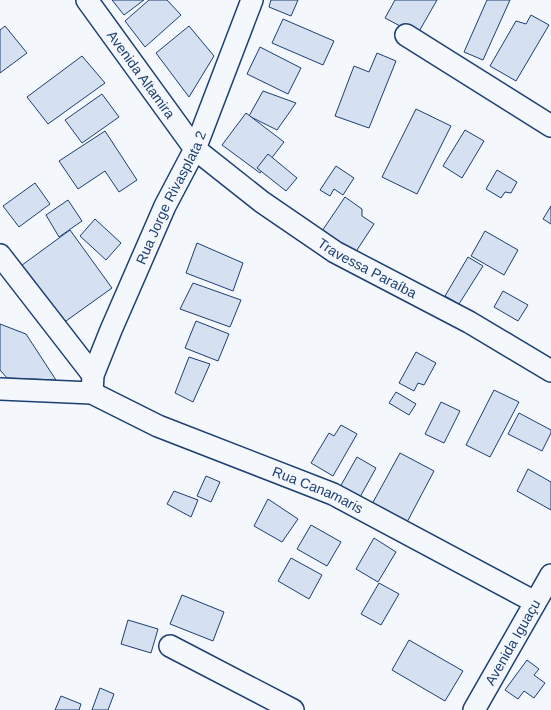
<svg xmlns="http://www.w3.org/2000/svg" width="551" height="710" font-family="Helvetica,sans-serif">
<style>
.building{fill:#d5e0f0;stroke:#1d3f73}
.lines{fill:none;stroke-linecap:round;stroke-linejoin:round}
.street-casing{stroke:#1d3f73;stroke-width:24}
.street{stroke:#f4f7fb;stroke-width:21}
.labels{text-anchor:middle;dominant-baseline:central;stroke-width:4;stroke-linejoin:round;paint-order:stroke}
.street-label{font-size:14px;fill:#1d3f73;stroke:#f4f7fb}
</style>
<rect width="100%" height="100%" fill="#f4f7fb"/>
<g class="building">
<polygon points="112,0 144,0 124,15"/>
<polygon points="149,0 167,0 181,15 145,47 125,21"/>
<polygon points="271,0 298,0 291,16 269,7"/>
<polygon points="395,0 437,0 417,35 385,18"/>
<polygon points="487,0 510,0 483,60 464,52"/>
<polygon points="531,15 549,25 516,81 490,66 516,21 526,24"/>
<polygon points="283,19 334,41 323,65 272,43"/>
<polygon points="5,26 27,53 0,73 0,30"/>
<polygon points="189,26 214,56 189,97 156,53"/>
<polygon points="260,47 301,68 288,94 247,74"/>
<polygon points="377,53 396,61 369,128 335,116 354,66 369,72"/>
<polygon points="82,56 105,83 48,124 27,97"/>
<polygon points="263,91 296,103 277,130 249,116"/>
<polygon points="102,94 119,117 82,143 65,120"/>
<polygon points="416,109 451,126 417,194 382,177"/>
<polygon points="246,113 284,142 260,173 222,145"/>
<polygon points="465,130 484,141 462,178 443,166"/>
<polygon points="105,131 137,180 119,192 105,171 78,189 59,161"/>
<polygon points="268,154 297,178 286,191 257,168"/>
<polygon points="336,166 354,178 343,195 334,189 330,196 320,190"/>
<polygon points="497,170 517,182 511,193 505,192 501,198 486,189"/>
<polygon points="35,183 50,204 19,227 3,206"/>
<polygon points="345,197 362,209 362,216 374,224 355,253 322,231"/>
<polygon points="68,200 82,221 59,237 46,215"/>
<polygon points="551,206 551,224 543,219"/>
<polygon points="95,219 121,243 106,260 80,236"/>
<polygon points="70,230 112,288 66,321 58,321 18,268"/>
<polygon points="485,231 518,250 504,275 471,256"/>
<polygon points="197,243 243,263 233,291 186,273"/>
<polygon points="468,257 483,266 459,304 445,296"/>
<polygon points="193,283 241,300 230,327 180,309"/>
<polygon points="503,291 528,305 518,321 494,307"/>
<polygon points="196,321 229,334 218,361 185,348"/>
<polygon points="0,324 26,334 56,380 7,378 0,370"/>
<polygon points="416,352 436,363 424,385 418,383 414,391 399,383"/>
<polygon points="189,357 210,364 193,402 175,393"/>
<polygon points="494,390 519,402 490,457 466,445"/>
<polygon points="396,392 416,404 409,415 389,403"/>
<polygon points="441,402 460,411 444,443 425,434"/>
<polygon points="519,413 551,430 551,433 542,451 508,434"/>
<polygon points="341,425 357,434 333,476 311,463 329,433 334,436"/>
<polygon points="400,453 434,471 406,524 371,506"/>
<polygon points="357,457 376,468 360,497 340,487"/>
<polygon points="528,469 551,482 551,510 517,491"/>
<polygon points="206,476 220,482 211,502 197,496"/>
<polygon points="174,491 198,500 191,517 167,504"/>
<polygon points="268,499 298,519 282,542 254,526"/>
<polygon points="311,525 341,542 327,566 297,549"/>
<polygon points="374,538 396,552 378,582 356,569"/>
<polygon points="291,558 322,575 309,599 278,581"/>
<polygon points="379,583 399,594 381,625 361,614"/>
<polygon points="182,595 224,612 213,641 170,624"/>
<polygon points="128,620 158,629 151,653 121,644"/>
<polygon points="409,640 463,671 445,701 392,670"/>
<polygon points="527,660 539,669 534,675 545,683 534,698 524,691 518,699 505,690"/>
<polygon points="100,688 114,694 108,710 92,710"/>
<polygon points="61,696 81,704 79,710 55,710"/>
</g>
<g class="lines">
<defs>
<g id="street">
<path id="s1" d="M87 0 195 149 262 202 335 252 469 322 551 371"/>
<polyline points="406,35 551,126"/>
<polyline points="0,255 93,375"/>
<path id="s2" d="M0 389 92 393 158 426 333 494 535 602"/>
<path id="s3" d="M92 393 93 375 111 330 165 206 195 149 252 0"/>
<polyline points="170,646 293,710"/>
<path id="s4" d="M474 710 551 575"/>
</g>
</defs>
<use href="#street" class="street-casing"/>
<use href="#street" class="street"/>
</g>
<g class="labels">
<g class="street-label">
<text stroke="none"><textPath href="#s1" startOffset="92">Avenida Altamira</textPath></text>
<text stroke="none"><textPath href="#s3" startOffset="212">Rua Jorge Rivasplata 2</textPath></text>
<text stroke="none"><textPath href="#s1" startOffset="394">Travessa Paraíba</textPath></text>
<text stroke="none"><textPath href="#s2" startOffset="338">Rua Canamaris</textPath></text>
<text stroke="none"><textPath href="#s4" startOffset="78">Avenida Iguaçu</textPath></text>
</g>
</g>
</svg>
